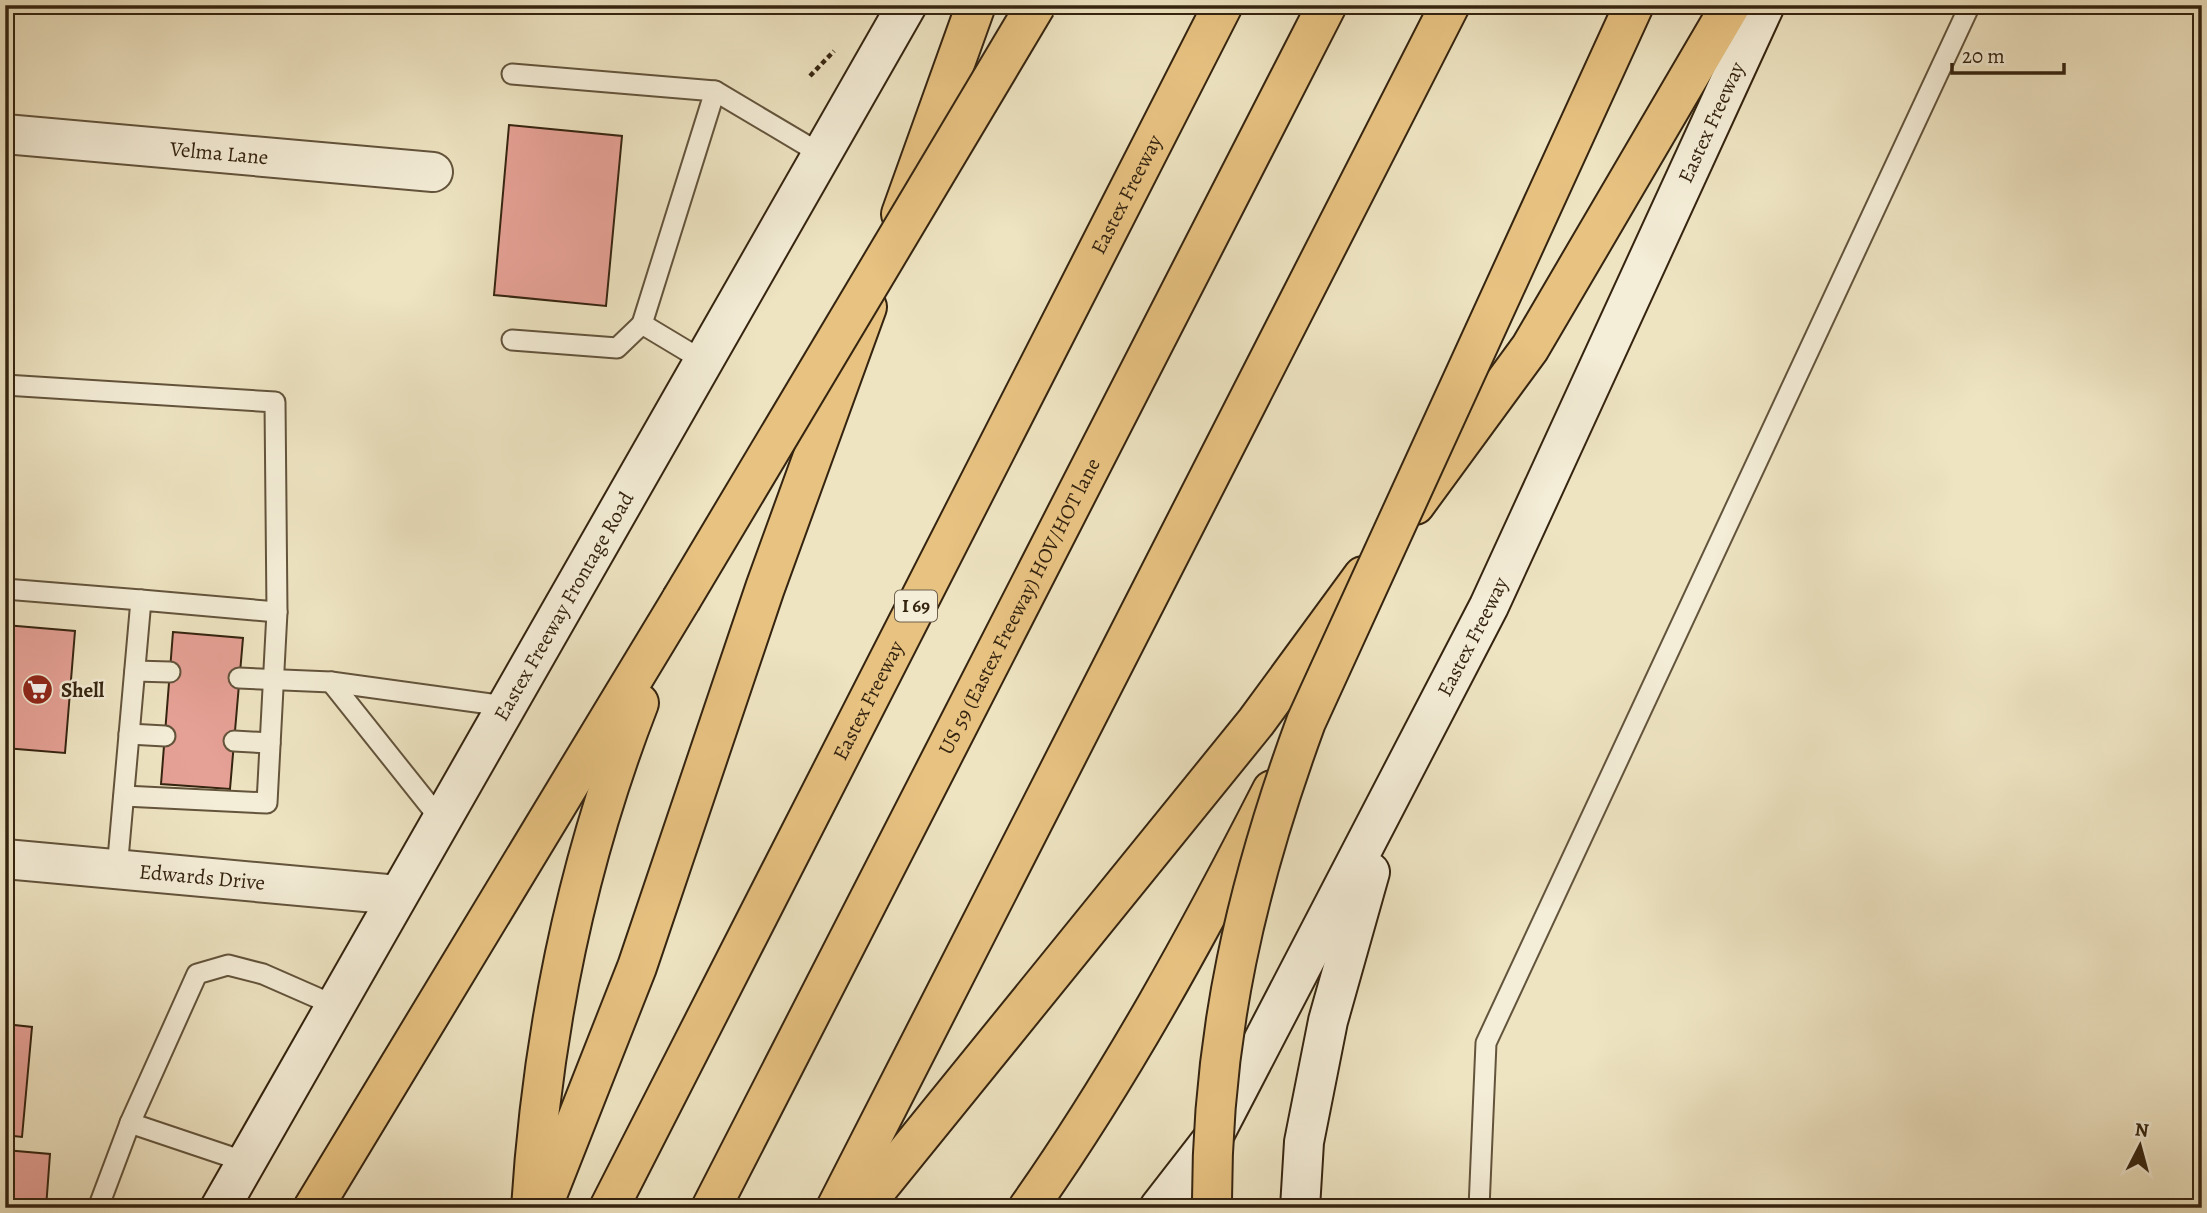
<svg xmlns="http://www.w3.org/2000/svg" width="2207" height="1213" font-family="Alegreya,serif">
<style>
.building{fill:#e6a196;stroke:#352410;stroke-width:2}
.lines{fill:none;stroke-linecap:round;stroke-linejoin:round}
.service-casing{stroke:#63543c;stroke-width:23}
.minor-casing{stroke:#63543c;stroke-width:42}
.secondary-casing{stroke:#352410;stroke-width:42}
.motorway-casing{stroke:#352410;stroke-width:42}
.path{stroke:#352410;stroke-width:4.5;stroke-dasharray:5 3.5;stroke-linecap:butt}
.service{stroke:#f4edd7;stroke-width:19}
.minor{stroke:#f4edd7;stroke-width:38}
.secondary{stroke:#f4edd7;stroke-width:38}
.motorway{stroke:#e7c281;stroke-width:38}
.motorway-bridge-casing{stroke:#352410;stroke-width:42;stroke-linecap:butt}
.motorway-bridge{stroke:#e7c281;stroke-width:38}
.labels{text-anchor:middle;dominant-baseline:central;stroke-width:5;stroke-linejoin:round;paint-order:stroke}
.shield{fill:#f4edd7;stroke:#6e604c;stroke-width:2}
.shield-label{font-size:19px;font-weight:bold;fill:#352410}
.street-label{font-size:21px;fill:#352410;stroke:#f4edd7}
.poi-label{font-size:21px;font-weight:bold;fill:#352410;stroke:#f4edd7;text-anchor:start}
</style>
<rect width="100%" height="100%" fill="#eee4c2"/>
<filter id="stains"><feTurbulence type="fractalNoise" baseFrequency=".00286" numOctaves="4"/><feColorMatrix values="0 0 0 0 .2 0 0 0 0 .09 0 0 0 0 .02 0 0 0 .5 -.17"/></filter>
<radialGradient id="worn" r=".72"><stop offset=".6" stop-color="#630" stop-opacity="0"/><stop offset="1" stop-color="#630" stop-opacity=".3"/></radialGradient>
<g class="building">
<polygon points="509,125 622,136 606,306 494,295"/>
<polygon points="5,625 75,631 65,753 5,748"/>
<polygon points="173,632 243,638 230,789 161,784"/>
<polygon points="5,1024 32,1027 22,1137 5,1135"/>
<polygon points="5,1150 50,1154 46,1208 5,1208"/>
</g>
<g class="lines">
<defs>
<g id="service">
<polyline points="512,74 715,91 821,154"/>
<polyline points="642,324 715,91"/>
<polyline points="512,340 617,348 642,324 702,360"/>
<polyline points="5,385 275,402 277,612 267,803 124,796"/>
<polyline points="5,589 141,600"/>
<polyline points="135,671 170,672"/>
<polyline points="239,678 331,682 505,706"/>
<polyline points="331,682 441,820"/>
<polyline points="129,734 165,736"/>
<polyline points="234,741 270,743"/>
<polyline points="117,870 141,600 277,612"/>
<polyline points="130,1123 246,1162"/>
<polyline points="98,1208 130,1123 197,974 228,965 263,974 336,1006"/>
<polyline points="1479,1208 1486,1043 1970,5"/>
</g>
<g id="minor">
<path id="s1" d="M5 134 433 172"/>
<path id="s2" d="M5 859 398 895"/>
</g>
<g id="secondary">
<path id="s3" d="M220 1208 907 5"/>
<path id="s4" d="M1159 1208 1211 1141 1489 606 1765 5"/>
<polyline points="1300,1208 1304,1142 1328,1021 1370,872"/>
</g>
<g id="motorway">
<polyline points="901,214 976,5"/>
<polyline points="1415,505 1530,348 1731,5"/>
<polyline points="313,1208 681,600"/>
<path d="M531 1208C542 1034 576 865 639 703"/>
<polyline points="542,1208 637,967 765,588 867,307"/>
<path id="s5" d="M609 1208 1223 5"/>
<path id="s6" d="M711 1208 1327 5"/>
<polyline points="836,1208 1450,5"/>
<polyline points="862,1208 1256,722 1363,576"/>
<path d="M1028 1208C1121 1076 1199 933 1272 790"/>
</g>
</defs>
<use href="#service" class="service-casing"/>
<use href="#minor" class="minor-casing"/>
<use href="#secondary" class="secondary-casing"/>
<use href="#motorway" class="motorway-casing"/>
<polyline class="path" points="810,76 834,51"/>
<use href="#service" class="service"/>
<use href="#minor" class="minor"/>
<use href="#secondary" class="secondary"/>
<use href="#motorway" class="motorway"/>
<defs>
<g id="motorway-bridge">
<polyline points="681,600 1036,5"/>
<path d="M1212 1208C1211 1036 1247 883 1306 722L1634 5"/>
</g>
</defs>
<use href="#motorway-bridge" class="motorway-bridge-casing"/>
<use href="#motorway-bridge" class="motorway-bridge"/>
</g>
<defs>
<symbol id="supermarket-disc" viewBox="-11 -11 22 22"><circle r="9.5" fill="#8f2418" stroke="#f4edd7"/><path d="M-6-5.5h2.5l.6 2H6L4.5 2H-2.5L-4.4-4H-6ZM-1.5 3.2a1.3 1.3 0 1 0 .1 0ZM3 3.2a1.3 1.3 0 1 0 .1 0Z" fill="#fff"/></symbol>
</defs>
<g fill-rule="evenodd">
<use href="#supermarket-disc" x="20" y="672" width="35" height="35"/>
</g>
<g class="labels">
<rect class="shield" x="895" y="590.5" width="42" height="31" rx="5"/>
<g class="shield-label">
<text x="916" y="606">I 69</text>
</g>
<g class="street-label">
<text stroke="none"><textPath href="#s4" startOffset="1220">Eastex Freeway</textPath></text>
<text stroke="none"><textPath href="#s1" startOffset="215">Velma Lane</textPath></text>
<text stroke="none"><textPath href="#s5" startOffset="1138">Eastex Freeway</textPath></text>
<text stroke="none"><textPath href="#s3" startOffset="693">Eastex Freeway Frontage Road</textPath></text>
<text stroke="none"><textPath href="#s6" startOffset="676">US 59 (Eastex Freeway) HOV/HOT lane</textPath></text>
<text stroke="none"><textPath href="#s4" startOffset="653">Eastex Freeway</textPath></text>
<text stroke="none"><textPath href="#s5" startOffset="570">Eastex Freeway</textPath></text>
<text stroke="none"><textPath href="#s2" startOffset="198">Edwards Drive</textPath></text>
</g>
<g class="poi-label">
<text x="61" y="690">Shell</text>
</g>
</g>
<rect width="2207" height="1213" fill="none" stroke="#eee4c2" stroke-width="28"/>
<rect x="7" y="7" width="2193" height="1199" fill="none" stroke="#352410" stroke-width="3.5"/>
<rect x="14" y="14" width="2179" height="1185" fill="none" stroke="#352410" stroke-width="2"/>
<g transform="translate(2140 1146) rotate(6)" stroke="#f4edd7" stroke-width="5" paint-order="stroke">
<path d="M0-5L12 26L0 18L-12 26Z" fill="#352410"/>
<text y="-10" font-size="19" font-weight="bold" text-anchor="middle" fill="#352410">N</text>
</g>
<path d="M1952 63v10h112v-10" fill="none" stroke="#352410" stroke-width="3.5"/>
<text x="1962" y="63" font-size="21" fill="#352410" stroke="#f4edd7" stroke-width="5" paint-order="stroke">20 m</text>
<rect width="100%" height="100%" filter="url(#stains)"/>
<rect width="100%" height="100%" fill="url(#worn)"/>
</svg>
